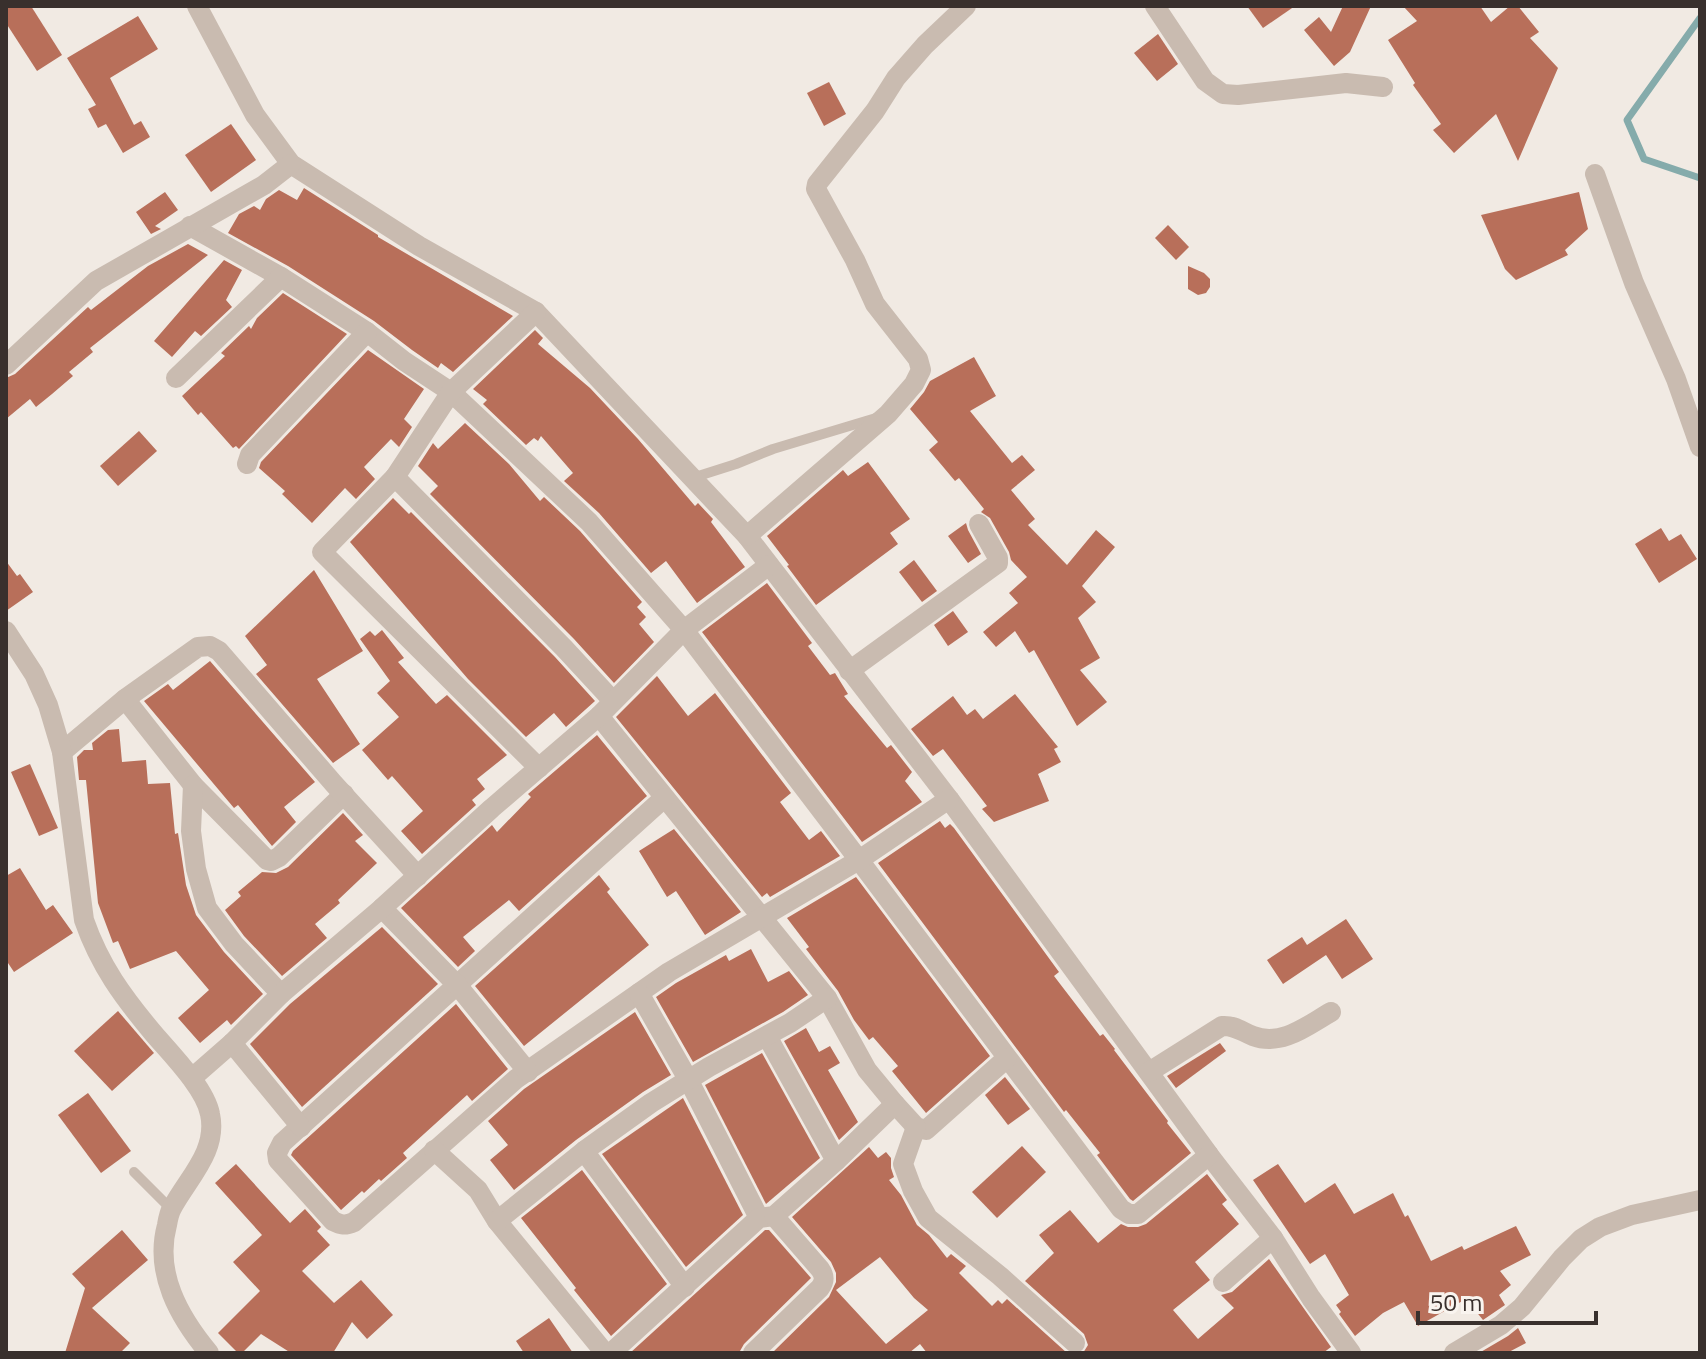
<svg xmlns="http://www.w3.org/2000/svg" width="1706" height="1359" font-family="'Titillium Web',sans-serif">
<style>
.lines{fill:none;stroke-linecap:round;stroke-linejoin:round}
.stream{stroke:#85abab;stroke-width:7}
.building{fill:#b86f5a;fill-rule:evenodd}
.service{stroke:#c9bbb0;stroke-width:10}
.minor{stroke:#c9bbb0;stroke-width:20}
.tertiary{stroke:#c9bbb0;stroke-width:20}
</style>
<rect width="100%" height="100%" fill="#f1eae3"/>
<g class="lines">
<polyline class="stream" points="1700,18 1627,120 1644,159 1700,178"/>
</g>
<g class="building">
<polygon points="6,6 31,6 62,55 37,71 6,23"/>
<polygon points="1247,6 1295,6 1263,28"/>
<polygon points="1343,6 1371,6 1350,52 1334,66 1304,30 1319,17 1331,32"/>
<polygon points="1403,6 1480,6 1491,22 1510,6 1518,6 1539,32 1530,38 1558,68 1518,161 1496,114 1454,153 1433,130 1441,124 1413,85 1415,83 1388,40 1417,21"/>
<polygon points="138,16 158,49 110,78 134,125 141,121 150,137 123,153 106,124 98,128 88,109 96,105 67,58"/>
<polygon points="1158,34 1178,64 1157,81 1134,53"/>
<polygon points="829,82 846,114 824,126 807,93"/>
<polygon points="231,124 256,160 211,192 185,155"/>
<polygon points="304,188 378,235 378,237 513,316 453,372 441,363 438,368 412,350 374,321 288,266 228,233 239,214 254,206 260,210 266,199 279,190 297,200"/>
<polygon points="165,192 178,210 155,226 161,229 151,234 136,212"/>
<polygon points="1579,192 1588,229 1565,250 1568,255 1516,280 1505,269 1481,215"/>
<polygon points="1168,225 1189,247 1176,260 1155,238"/>
<polygon points="188,244 208,255 90,348 93,352 69,372 73,376 52,394 36,407 30,399 6,419 6,378 15,374 88,307 91,310 148,266"/>
<polygon points="224,260 242,270 226,300 232,307 201,336 195,331 172,357 154,341"/>
<polygon points="1188,266 1204,273 1210,279 1210,287 1206,293 1198,295 1188,289"/>
<polygon points="283,293 347,334 239,449 236,446 233,448 201,412 198,415 182,396 225,356 221,353 249,326 251,329 257,318"/>
<polygon points="535,330 543,338 538,344 590,388 638,439 695,506 698,503 713,519 711,522 745,567 697,603 666,561 651,573 599,513 564,481 573,473 541,436 538,441 534,438 526,445 483,404 487,400 473,389"/>
<polygon points="368,350 424,389 404,419 412,427 399,447 391,439 364,467 375,479 356,499 345,488 312,523 282,494 285,491 259,468 261,462"/>
<polygon points="974,357 996,396 970,411 1012,463 1022,455 1035,470 1011,490 1035,519 1028,525 1067,565 1096,530 1115,547 1082,586 1096,602 1078,618 1100,658 1080,670 1107,702 1077,726 1034,650 1029,653 1015,631 996,647 983,632 1018,603 1009,593 1027,577 1011,560 1009,552 990,518 981,512 984,509 959,478 955,481 929,450 938,442 910,409 924,392 930,381"/>
<polygon points="465,423 509,464 540,501 544,497 580,531 642,602 637,607 646,617 639,624 654,642 614,683 574,639 430,494 438,486 418,466 433,443 438,449"/>
<polygon points="139,431 157,451 118,486 100,466"/>
<polygon points="868,462 910,519 890,533 898,544 816,605 787,566 789,565 767,536 843,470 848,476"/>
<polygon points="393,498 409,514 411,512 555,657 595,701 566,727 554,713 526,737 468,679 350,542"/>
<polygon points="966,523 968,530 981,554 968,563 948,536"/>
<polygon points="1661,528 1669,541 1681,534 1697,559 1659,583 1635,544"/>
<polygon points="914,560 937,591 922,602 899,572"/>
<polygon points="6,561 17,576 20,574 33,592 6,611"/>
<polygon points="314,570 363,651 317,679 360,744 333,763 256,674 267,665 245,636"/>
<polygon points="767,583 812,643 808,646 830,675 835,673 848,694 844,696 887,748 891,745 912,772 905,781 922,802 862,842 702,632"/>
<polygon points="953,611 968,632 948,646 934,625"/>
<polygon points="382,630 404,658 398,662 436,704 447,695 507,755 477,779 485,789 472,800 476,805 422,854 401,831 423,811 392,776 388,780 362,750 399,717 377,693 390,681 360,639 370,631 375,636"/>
<polygon points="210,661 315,782 284,807 296,822 272,846 238,805 234,808 144,701 168,684 173,690"/>
<polygon points="657,676 688,716 715,693 791,793 780,802 809,840 821,831 840,856 770,897 767,893 762,897 616,717"/>
<polygon points="1015,694 1058,747 1054,749 1061,762 1038,774 1049,801 994,822 982,809 987,806 943,749 933,756 911,729 953,696 967,715 975,709 983,719"/>
<polygon points="119,729 122,762 146,760 148,784 170,783 175,834 178,833 186,885 196,915 224,952 263,994 231,1025 227,1020 200,1043 178,1018 209,990 176,951 130,969 118,941 113,943 98,903 86,780 79,780 77,757 84,750 93,750 92,743 108,730"/>
<polygon points="597,735 647,796 519,911 509,900 463,937 475,951 458,967 401,908 492,825 497,832 531,797 528,794"/>
<polygon points="30,764 58,828 39,836 11,772"/>
<polygon points="343,813 363,835 355,841 377,863 338,900 340,903 315,924 327,938 282,976 244,936 225,910 241,896 238,892 262,872 276,873 288,867"/>
<polygon points="940,821 945,828 950,824 954,828 1059,972 1054,976 1100,1036 1103,1034 1115,1049 1114,1050 1168,1121 1167,1123 1191,1153 1133,1201 1130,1199 1097,1155 1100,1153 1066,1110 1064,1112 878,863"/>
<polygon points="674,829 741,912 705,935 676,891 667,897 639,851"/>
<polygon points="20,868 46,910 53,905 73,933 14,972 6,960 6,876"/>
<polygon points="599,875 610,889 607,892 649,945 524,1046 475,986"/>
<polygon points="856,877 990,1056 926,1113 892,1071 898,1066 873,1037 869,1040 854,1020 838,991 806,949 809,947 787,918"/>
<polygon points="1346,919 1373,959 1342,979 1326,955 1283,984 1267,960 1302,937 1307,945"/>
<polygon points="382,927 438,984 302,1107 250,1044 290,1004"/>
<polygon points="751,949 768,982 789,971 808,995 783,1012 693,1062 656,997 676,983 726,955 729,961"/>
<polygon points="456,1004 508,1069 472,1101 467,1095 403,1153 407,1158 381,1181 379,1179 364,1193 362,1191 341,1210 291,1155 293,1151"/>
<polygon points="118,1011 154,1053 112,1091 74,1051"/>
<polygon points="635,1012 671,1075 643,1092 576,1140 514,1190 490,1160 508,1145 488,1121 524,1089"/>
<polygon points="806,1028 819,1052 830,1046 840,1063 828,1070 858,1122 839,1140 784,1041"/>
<polygon points="1220,1043 1226,1051 1176,1088 1167,1076"/>
<polygon points="762,1053 820,1158 766,1204 705,1085"/>
<polygon points="1005,1077 1030,1109 1008,1125 985,1095"/>
<polygon points="88,1093 131,1151 101,1173 58,1115"/>
<polygon points="683,1098 743,1215 686,1267 602,1154"/>
<polygon points="1022,1146 1046,1172 997,1218 972,1192"/>
<path d="M869 1147 878 1158 886 1152 891 1158V1168L894 1177 889 1180 901 1195 917 1225 929 1235 947 1258 951 1254 966 1266 959 1273 992 1306 998 1300 1002 1304 1007 1299 1067 1353H927L920 1344 909 1353H772L829 1297 836 1282V1273L831 1262 792 1217ZM880 1257 914 1298 928 1310 886 1344 836 1290Z"/>
<polygon points="236,1164 290,1223 305,1209 321,1227 317,1231 330,1245 302,1271 334,1303 361,1280 393,1315 367,1339 352,1322 333,1353 291,1353 261,1334 242,1353 238,1353 218,1333 260,1291 233,1262 262,1235 215,1183"/>
<polygon points="1278,1164 1305,1203 1335,1183 1354,1214 1393,1193 1405,1217 1408,1215 1431,1261 1462,1246 1464,1250 1516,1226 1531,1255 1500,1271 1511,1285 1499,1295 1505,1305 1483,1320 1466,1299 1418,1326 1404,1302 1383,1313 1355,1336 1339,1314 1341,1312 1336,1305 1349,1295 1325,1254 1310,1264 1253,1180"/>
<polygon points="582,1170 667,1284 611,1336 574,1290 576,1288 521,1218"/>
<polygon points="1207,1174 1227,1200 1222,1204 1239,1224 1195,1262 1210,1280 1173,1310 1198,1339 1234,1308 1221,1295 1232,1292 1269,1259 1331,1347 1323,1353 1083,1353 1088,1345 1084,1334 1025,1281 1054,1253 1039,1235 1070,1210 1098,1243 1121,1224 1128,1227 1138,1227 1146,1224"/>
<polygon points="122,1230 148,1260 92,1308 130,1343 120,1353 65,1353 85,1288 72,1274"/>
<polygon points="765,1230 769,1230 811,1278 744,1344 740,1351 738,1353 630,1353"/>
<polygon points="549,1318 573,1353 524,1353 516,1341"/>
<polygon points="1518,1328 1526,1343 1507,1353 1479,1353 1508,1336"/>
</g>
<g class="lines">
<g class="service">
<polyline points="692,478 736,464 773,449 876,418"/>
<polyline points="134,1172 171,1209"/>
</g>
<g class="minor">
<polyline points="197,6 255,115 291,164 419,246 536,312 747,536 949,799 1209,1155 1273,1238 1311,1298 1351,1353"/>
<polyline points="1155,6 1205,81 1223,94 1238,95 1346,83 1383,87"/>
<polyline points="1595,174 1634,283 1676,379 1700,447"/>
<polyline points="190,226 281,277 367,332 404,361 451,392 589,522 684,630 859,860 1121,1209 1129,1214 1138,1214 1209,1155"/>
<polyline points="6,365 96,281 264,185 291,164"/>
<polyline points="176,378 281,277"/>
<polyline points="247,464 250,455 367,332"/>
<polyline points="395,477 451,392 536,312"/>
<polyline points="747,536 888,414 914,384 921,370 918,359 875,304 855,260 816,189 817,184 875,111 896,78 925,45 966,6"/>
<polyline points="849,671 998,563 998,558 979,524"/>
<polyline points="125,699 193,785 267,860 271,861 279,857 344,794"/>
<polyline points="599,716 827,998 867,1070 895,1104 916,1127 926,1130 1007,1058"/>
<polyline points="62,752 125,699 198,647 210,646 219,651 334,784 418,876"/>
<polyline points="539,768 322,552 395,477 564,648 613,701"/>
<polyline points="193,785 191,831 196,869 207,908 234,944 281,994"/>
<path d="M664 798 282 1143 277 1153 278 1160 333 1221C341 1225 345 1226 354 1222L516 1079 669 972 859 860 949 799"/>
<polyline points="382,908 458,986 528,1072"/>
<polyline points="639,993 689,1081 759,1218"/>
<polyline points="767,1036 836,1161"/>
<polyline points="232,1043 301,1127"/>
<path d="M1149 1072 1222 1026C1235 1025 1242 1032 1253 1036 1282 1047 1308 1025 1331 1012"/>
<polyline points="192,1078 232,1043 281,994 382,908 492,808 599,716 684,630 769,565"/>
<polyline points="916,1127 903,1164 913,1191 928,1218 1000,1276 1075,1343"/>
<polyline points="434,1150 478,1190 497,1221 605,1353"/>
<polyline points="584,1151 685,1287"/>
<polyline points="497,1221 584,1151 651,1103 709,1067 790,1023 827,998"/>
<polyline points="1223,1282 1273,1238"/>
<polyline points="611,1353 759,1218 774,1216 836,1161 895,1104"/>
<path d="M753 1353 820 1288C825 1281 825 1276 820 1269L774 1216"/>
<polyline points="1454,1353 1501,1325 1522,1307 1562,1258 1581,1239 1600,1227 1632,1215 1700,1200"/>
</g>
<path class="tertiary" d="M6 631 34 674 48 705 62 752 84 920C100 966 123 997 154 1034 171 1054 205 1088 210 1114 218 1151 188 1178 172 1208 169 1213 168 1219 167 1225 154 1273 179 1317 209 1353"/>
</g>
<rect width="1706" height="1359" fill="none" stroke="#39302d" stroke-width="16"/>
<path d="M1418 1311v12h178v-12" fill="none" stroke="#39302d" stroke-width="4"/>
<text x="1430" y="1311" font-size="24" fill="#39302d" stroke="#f9f4ef" stroke-width="6" paint-order="stroke">50 m</text>
</svg>
